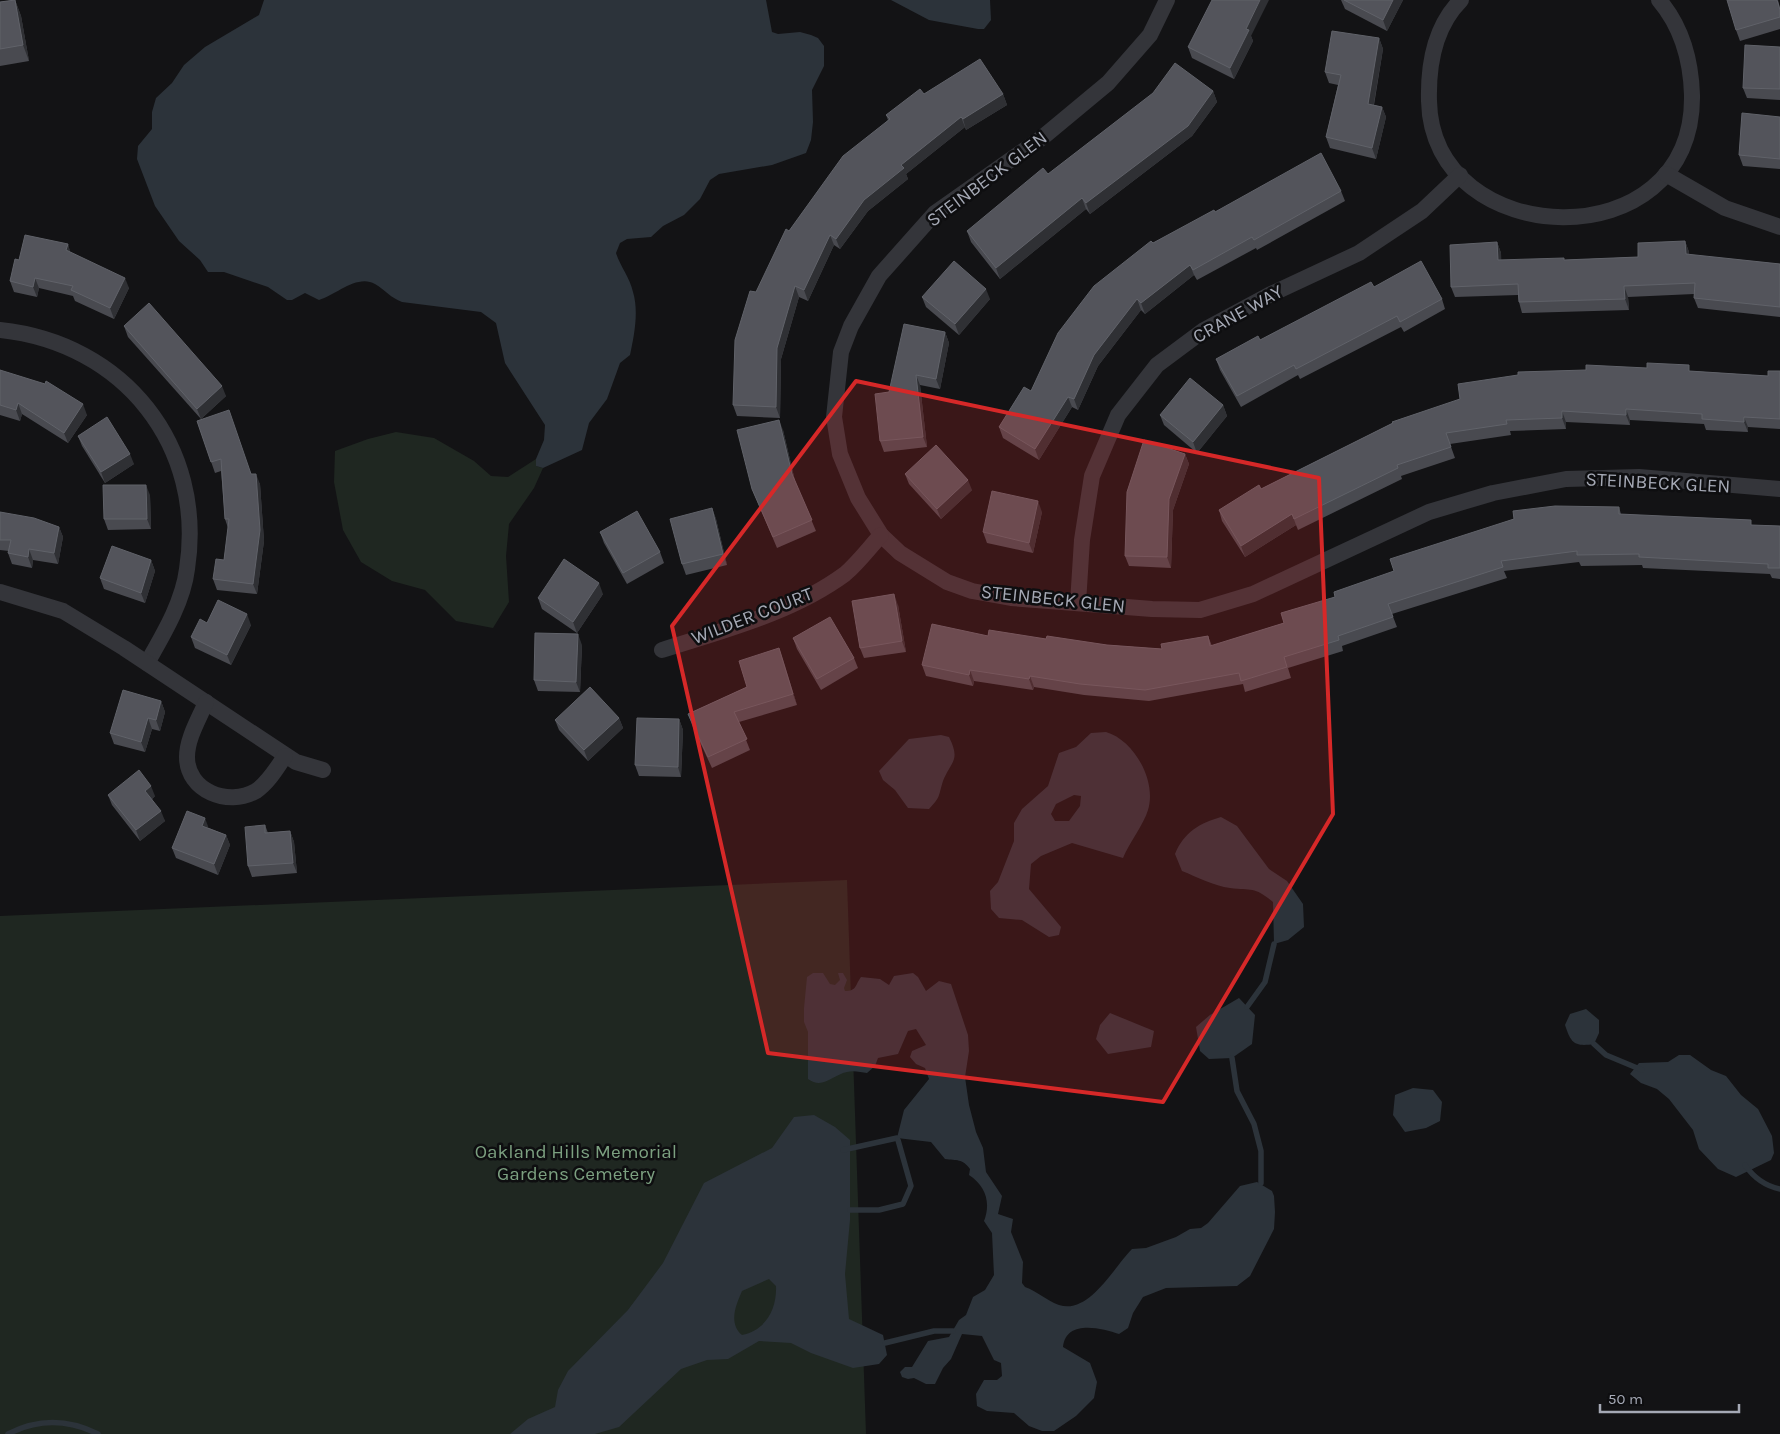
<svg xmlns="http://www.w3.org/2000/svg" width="1780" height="1434" font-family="Karla,sans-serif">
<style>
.green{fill:#1f2721}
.water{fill:#2c333a;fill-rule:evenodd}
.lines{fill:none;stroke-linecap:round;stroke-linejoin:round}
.stream{stroke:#2c333a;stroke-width:5.5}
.minor{stroke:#34353a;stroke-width:16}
.wall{fill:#494a50}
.shaded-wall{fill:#2f3034}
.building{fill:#53545b;stroke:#606269}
.marked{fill:#d62828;fill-opacity:0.2;stroke:#d62828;stroke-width:4;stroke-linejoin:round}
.labels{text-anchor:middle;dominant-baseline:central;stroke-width:5;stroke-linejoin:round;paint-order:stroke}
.street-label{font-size:19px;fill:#a5a9b5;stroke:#0e0e10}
.park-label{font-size:19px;fill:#7ca080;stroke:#0e0e10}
</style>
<rect width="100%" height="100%" fill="#131315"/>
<g class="green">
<polygon points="396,432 434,438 474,461 491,476 508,477 536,459 536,466 543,468 534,488 509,524 506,556 509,602 493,628 456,621 425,590 392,581 361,562 343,530 334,482 335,451 368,439"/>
<polygon points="847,880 866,1434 0,1434 0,916"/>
</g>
<g class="water">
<path d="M264 0H766L772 32 778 34 800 32 811 35 818 38 824 46V66L812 90 813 122 811 140 806 153 772 165 719 174 710 180 700 199 684 215 663 226 651 237 627 239 620 243 616 253C620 266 630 278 633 292 639 312 634 336 630 355L620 363 607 399 589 423 582 450 543 468 536 466V459L544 440 545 425 505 363 496 323 481 312 402 302C391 298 385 290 375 284 357 274 336 295 319 300L305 293 292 300H287L268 287 224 272H208L200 260 179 241 155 206 137 159 138 146 152 129V112L156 98 172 83 184 65 205 47 259 15Z"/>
<polygon points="891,0 990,0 991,20 984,29 978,29 929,20"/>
<path d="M1106 732C1134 740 1157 781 1148 810 1144 824 1129 843 1123 858L1072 843 1041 856 1031 864 1029 889 1061 927 1059 935 1049 937 1022 920 999 918 991 909 990 891 998 882 1014 841V823L1022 809 1048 786 1059 753 1076 747 1091 733ZM1074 795 1081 796 1080 806 1069 821H1055L1051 814 1056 804Z"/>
<path d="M941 735 949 737C961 761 951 761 943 781 938 797 941 796 929 809L908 808 895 790 883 780 879 771 909 739Z"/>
<path d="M1221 817 1237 826 1269 869 1287 881 1303 904 1304 927 1288 940 1274 944 1273 902C1254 886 1252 891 1230 888 1214 886 1197 877 1182 871L1175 854C1184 832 1200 823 1221 817Z"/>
<path d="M813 973H823L830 984 835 985 840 980 838 973H843L847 980 844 988 845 991C857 991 855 985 861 977L880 979 889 985 894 976 913 973 918 977 926 991 939 981 951 984 968 1035 969 1051 965 1077 969 1105 976 1132 983 1148 986 1172 1002 1196 998 1214 1013 1219 1011 1232 1023 1262 1022 1283 1025 1287C1037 1291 1047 1301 1059 1305 1089 1315 1114 1267 1132 1249L1146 1248 1176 1237 1190 1229 1201 1228 1208 1223 1240 1186 1257 1182 1272 1191 1274 1196 1275 1212 1274 1229 1250 1276 1237 1286 1166 1288 1143 1297 1133 1313 1128 1328 1119 1334C1101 1328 1066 1319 1063 1347L1090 1363 1097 1382 1094 1398 1076 1416 1054 1431H1042L1029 1426 1014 1413 987 1411 977 1406 976 1394 984 1380H997L1002 1376 1001 1363 994 1360 982 1336 962 1334 951 1359 943 1368 935 1384H926L914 1378 908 1379 902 1377 900 1372 905 1367H912L928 1341 949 1337 959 1320 966 1315 973 1297 985 1290 994 1275 992 1233 984 1221C991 1203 986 1186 969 1175L970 1169C962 1158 957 1161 945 1159L931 1142 897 1138 904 1110 929 1079 925 1068 916 1064 910 1057 912 1051 926 1045 916 1029 908 1031 898 1054 878 1058 875 1066 867 1073C861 1072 853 1070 847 1072 832 1075 823 1090 808 1079V1032L804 1022V1008L807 977Z"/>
<polygon points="1239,998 1255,1015 1252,1044 1232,1058 1209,1059 1200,1051 1196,1027 1210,1015"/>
<path d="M1586 1009 1599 1020V1033L1594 1044C1574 1047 1571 1043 1565 1025L1570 1014Z"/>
<polygon points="1110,1013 1154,1031 1151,1047 1108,1054 1096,1039 1100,1025"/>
<polygon points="1679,1055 1690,1055 1711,1070 1726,1076 1741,1095 1758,1109 1772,1136 1774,1153 1771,1160 1736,1177 1718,1169 1699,1149 1693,1130 1669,1099 1657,1089 1641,1083 1630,1074 1639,1063 1668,1062"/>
<polygon points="1413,1088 1433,1090 1442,1102 1440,1121 1426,1128 1405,1132 1393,1115 1395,1095"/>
<path d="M814 1115 835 1127 850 1140V1220L845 1274 849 1319 883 1335 887 1355 879 1364 853 1368 811 1353 791 1343 759 1341 728 1359 707 1360 681 1369 619 1427 595 1434H510L528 1419 555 1407 558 1390 568 1371 628 1310 663 1263 704 1183 772 1148 794 1117ZM769 1279 776 1286C777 1309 766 1330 742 1335 728 1323 736 1305 742 1291Z"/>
</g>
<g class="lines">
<g class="stream">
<polyline points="1247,1007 1265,982 1274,944"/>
<polyline points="1594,1044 1606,1055 1642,1070"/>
<polyline points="1232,1058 1237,1091 1254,1124 1261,1151 1261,1183"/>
<polyline points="843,1150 897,1138"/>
<path d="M1745 1165C1754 1178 1765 1186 1780 1189"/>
<polyline points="850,1210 879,1210 903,1204 911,1186 898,1140"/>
<polyline points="885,1343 934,1331 953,1331"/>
<path d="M8 1434C37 1419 68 1419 98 1434"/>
</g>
<g class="minor">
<polyline points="1167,0 1150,35 1108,83 1043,137 935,213 879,276 851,326 841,352 834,417 840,454 858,498 881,535 900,553 947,582 972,591 1011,598 1152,609 1200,610 1253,594 1429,512 1493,493 1566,479 1639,477 1780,489"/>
<path d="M1461 0C1434 27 1428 64 1429 101 1432 252 1695 262 1692 95 1691 61 1682 27 1659 0"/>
<polyline points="1666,174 1725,208 1780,227"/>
<path d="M0 330C124 343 206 446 187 569 183 602 163 635 147 663"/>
<polyline points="0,592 63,611 124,648 296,762 323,770"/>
<polyline points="1078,603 1082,540 1092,476 1118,415 1157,365 1204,330 1269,295 1359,253 1422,211 1460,175"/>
<path d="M662 650C724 630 792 613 845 574 858 563 870 547 881 535"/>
<path d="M206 702C199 719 187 738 187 757 187 791 228 807 256 791 268 783 277 768 285 756"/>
</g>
</g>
<g class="wall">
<polygon points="15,0 21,16 29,61 0,66 0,2"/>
<polygon points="1341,0 1403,0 1387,31 1345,9"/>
<polygon points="1778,0 1780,8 1780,29 1740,41 1736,30"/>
<polygon points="1251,36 1253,41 1234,79 1192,58 1188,47"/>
<polygon points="1379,38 1383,49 1374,105 1382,107 1386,117 1376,159 1330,148 1326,137 1338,85 1329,83 1325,72"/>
<polygon points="1780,47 1780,100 1747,98 1743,88"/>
<polygon points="1213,91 1217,102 1192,136 1090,214 1086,209 1000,279 971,242 967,231 1048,174"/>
<polygon points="1003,94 1007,105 966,130 965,127 906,174 908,179 868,211 840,249 834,245 808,301 799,297 781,359 780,418 737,416 733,405 756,292 789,231 888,120 886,115"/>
<polygon points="1780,117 1780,169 1743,166 1739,155"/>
<polygon points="1341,191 1345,201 1257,250 1256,248 1197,280 1194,275 1145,314 1141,310 1098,366 1078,410 1072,407 1039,460 1003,438 999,427 1031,391 1153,243 1215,212"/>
<polygon points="1685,241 1689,252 1689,255 1780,264 1780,317 1698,308 1694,298 1694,294 1628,297 1629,310 1522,313 1519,302 1518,295 1455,297 1451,287 1497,242 1501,253 1501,260 1565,260 1638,257"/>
<polygon points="68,244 70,252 129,288 114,319 75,301 73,296 39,288 37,297 14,292 10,281 19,260"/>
<polygon points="1374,287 1442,299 1445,309 1404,332 1401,327 1300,379 1298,375 1241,407 1220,370 1216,359 1260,340"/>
<polygon points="922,297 990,299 959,335 926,307"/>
<polygon points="124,326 226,396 201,419 128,337"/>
<polygon points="945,332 949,343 940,389 920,385 927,447 884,452 880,441 889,392"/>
<polygon points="0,370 87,415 68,443 22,414 20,421 0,415"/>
<polygon points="1691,371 1768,376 1780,371 1780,429 1748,427 1748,432 1706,430 1704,424 1630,420 1630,425 1566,422 1566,429 1510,431 1511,435 1450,444 1455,458 1401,476 1402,479 1298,530 1296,525 1245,557 1222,521 1219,510 1393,423"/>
<polygon points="1223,405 1227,416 1197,453 1164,425 1160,415"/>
<polygon points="197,421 251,474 260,484 264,541 257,594 217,590 213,579 224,560 228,528 225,519 221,471 215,473"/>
<polygon points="783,430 795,481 816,531 777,548 752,489"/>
<polygon points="78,436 134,464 105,483 82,446"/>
<polygon points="1185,454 1189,464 1173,510 1171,568 1129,566 1125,556"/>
<polygon points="905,474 972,490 941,519 909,484"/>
<polygon points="150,495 151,529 108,530 104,519"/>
<polygon points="1619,507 1621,514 1753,525 1780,526 1780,579 1772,578 1770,574 1643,568 1642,565 1581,566 1579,562 1504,571 1507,578 1392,614 1397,627 1342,646 1343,651 1288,668 1291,678 1245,692 1243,684 1149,701 1084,695 1034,687 1033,690 974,681 973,686 926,676 922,665 988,636 1046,639 1107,645 1162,649 1208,636 1212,646 1284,623"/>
<polygon points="712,508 716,519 727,565 686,575 682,564"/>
<polygon points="0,512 59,527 63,537 58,564 33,560 32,568 12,564 8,553 9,551 0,550"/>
<polygon points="1042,512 1033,553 987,543 983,532"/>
<polygon points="600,532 660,552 664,563 627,584 604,543"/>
<polygon points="151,560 155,571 145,603 104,589 100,578"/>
<polygon points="603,594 577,633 542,609 538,598"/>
<polygon points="898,605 906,652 864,658 860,648"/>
<polygon points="207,623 251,625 231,665 195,648 191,637"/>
<polygon points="793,638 854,658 858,668 821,690 797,649"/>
<polygon points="582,645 580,692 538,691 534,680"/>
<polygon points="779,648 797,705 739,722 750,750 712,768 692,725 688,714 747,687"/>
<polygon points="161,701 165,712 160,731 152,729 145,752 114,744 110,733"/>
<polygon points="619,718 623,728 588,761 559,730 555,720"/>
<polygon points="679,719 683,730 681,777 639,776 635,765"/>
<polygon points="108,795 155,796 152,799 165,821 140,841 112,805"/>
<polygon points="265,825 268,833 290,831 294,842 297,873 252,877 248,866"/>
<polygon points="209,828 226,835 230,845 218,875 176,858 172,848"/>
</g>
<g class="shaded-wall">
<polygon points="15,0 21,16 29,61 23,45"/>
<polygon points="1260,0 1269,0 1251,36 1253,41 1234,79 1230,68 1246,29"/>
<polygon points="1393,0 1403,0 1387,31 1383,20"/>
<polygon points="1379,38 1383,49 1372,114 1368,104"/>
<polygon points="1213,91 1217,102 1192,136 1090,214 1086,203"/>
<polygon points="1003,94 1007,105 966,130 963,119"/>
<polygon points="1382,107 1386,117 1376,159 1372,148"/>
<polygon points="961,117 965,127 906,174 908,179 868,211 840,249 836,239 864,200 901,165"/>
<polygon points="1082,198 1086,209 1000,279 996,268"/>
<polygon points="830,235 834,245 808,301 804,290"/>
<polygon points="1685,241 1689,252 1690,265 1686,254"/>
<polygon points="1497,242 1501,253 1502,271 1498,260"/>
<polygon points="68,244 71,255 66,250"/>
<polygon points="1190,265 1194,275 1145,314 1141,303"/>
<polygon points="35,278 39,288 37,297 33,287"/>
<polygon points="125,278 129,288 114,319 110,308"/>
<polygon points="795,286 799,297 781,359 780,418 776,407 777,348"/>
<polygon points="1624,286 1628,297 1629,310 1625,299"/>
<polygon points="986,289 990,299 959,335 955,324"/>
<polygon points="1137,299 1141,310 1098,366 1078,410 1074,399 1094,355"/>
<polygon points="945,332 949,343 940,389 936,379"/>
<polygon points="916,375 920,385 927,447 923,437"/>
<polygon points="222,386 226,396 201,419 197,409"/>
<polygon points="1068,397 1072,407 1039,460 1035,449"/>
<polygon points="18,403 22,414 20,421 16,410"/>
<polygon points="83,404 87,415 68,443 64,433"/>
<polygon points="1223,405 1227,416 1197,453 1193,442"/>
<polygon points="1626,409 1630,420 1630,425 1626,415"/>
<polygon points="1562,411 1566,422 1566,429 1562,418"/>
<polygon points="1744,417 1748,427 1748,432 1744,422"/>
<polygon points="779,420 783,430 796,485 792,474"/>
<polygon points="130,454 134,464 105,483 101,472"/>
<polygon points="1185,454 1189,464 1173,510 1171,568 1167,557 1169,499"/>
<polygon points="256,474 260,484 264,541 257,594 253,584"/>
<polygon points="968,480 972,490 941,519 937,509"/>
<polygon points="146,485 150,495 151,529 147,519"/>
<polygon points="1038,501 1042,512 1033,553 1029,543"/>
<polygon points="712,508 716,519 727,565 723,554"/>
<polygon points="1292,514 1296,525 1245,557 1241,546"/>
<polygon points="59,527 63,537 58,564 54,553"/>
<polygon points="29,549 33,560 32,568 28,557"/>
<polygon points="151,560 155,571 145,603 141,593"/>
<polygon points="599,583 603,594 577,633 573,622"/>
<polygon points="894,594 898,605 906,652 902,641"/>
<polygon points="247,614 251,625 231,665 227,655"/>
<polygon points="578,634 582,645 580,692 576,682"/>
<polygon points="779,648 783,659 797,705 793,694"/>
<polygon points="970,670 974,681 973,686 969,675"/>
<polygon points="1030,676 1034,687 1033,690 1029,679"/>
<polygon points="161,701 165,712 160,731 156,720"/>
<polygon points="148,718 152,729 145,752 141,742"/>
<polygon points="619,718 623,728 588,761 584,750"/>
<polygon points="679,719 683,730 681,777 678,767"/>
<polygon points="151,786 155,796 149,801 145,791"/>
<polygon points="161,811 165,821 140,841 136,830"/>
<polygon points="205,818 209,829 202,826"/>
<polygon points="290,831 294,842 297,873 293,863"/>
<polygon points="226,835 230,845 218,875 214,864"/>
</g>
<g class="building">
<polygon points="15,0 23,45 0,49 0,2"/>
<polygon points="1212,0 1260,0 1246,29 1249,30 1230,68 1188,47"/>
<polygon points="1344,0 1393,0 1383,20"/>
<polygon points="1727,0 1777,0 1780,10 1780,17 1736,30"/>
<polygon points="1332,31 1379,38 1368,104 1382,107 1372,148 1326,137 1341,75 1325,72"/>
<polygon points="1745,45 1780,47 1780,89 1743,88"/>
<polygon points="980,59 1003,94 963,119 961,117 901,165 904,168 864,200 836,239 830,235 804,290 795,286 777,348 776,407 733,405 735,340 750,291 756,292 786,229 789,231 843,156 890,119 886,115 920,89 924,94"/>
<polygon points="1175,63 1213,91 1188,126 1086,203 1082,198 996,268 967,231 1043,168 1048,174 1153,93"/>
<polygon points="1742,113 1780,117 1780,159 1739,155"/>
<polygon points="1321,153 1341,191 1254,240 1252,237 1193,270 1190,265 1141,303 1137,299 1094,355 1074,399 1068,397 1035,449 999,427 1024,387 1031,391 1058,333 1094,286 1151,241 1153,243 1214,210 1215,212"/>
<polygon points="25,235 68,244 66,250 125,278 110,308 71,290 73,286 35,278 33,287 10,281 15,259 19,260"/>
<polygon points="1685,241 1686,254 1780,264 1780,307 1694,298 1695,283 1624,286 1625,299 1519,302 1518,284 1451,287 1450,245 1497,242 1498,260 1564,258 1564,260 1638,257 1638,243"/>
<polygon points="954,261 986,289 955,324 922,297"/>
<polygon points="1421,261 1442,299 1400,322 1397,316 1296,369 1294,365 1237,396 1216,359 1258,336 1260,340 1371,282 1374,287"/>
<polygon points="149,303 222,386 197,409 124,326"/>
<polygon points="904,324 945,332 936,379 916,375 923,437 880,441 875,394 889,392"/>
<polygon points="1647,363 1689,365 1689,371 1768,376 1768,371 1780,371 1780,419 1744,417 1744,422 1702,419 1702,414 1626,409 1626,415 1562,411 1562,418 1506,420 1507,424 1446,433 1451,447 1397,465 1398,468 1294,519 1292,514 1241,546 1219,510 1259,485 1261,489 1393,423 1392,422 1460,399 1458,384 1518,375 1518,372 1586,370 1586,365 1647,368"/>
<polygon points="0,370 45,384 46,381 83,404 64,433 18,403 16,410 0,405"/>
<polygon points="1190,378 1223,405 1193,442 1160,415"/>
<polygon points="229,410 251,474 256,474 260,530 253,584 213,579 216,559 224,560 229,519 225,519 221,459 211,462 197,421"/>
<polygon points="107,417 130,454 101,472 78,436"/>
<polygon points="779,420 792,474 812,520 773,537 752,489 737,430"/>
<polygon points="1144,440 1185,454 1169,499 1167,557 1125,556 1127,492"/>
<polygon points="936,445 968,480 937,509 905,474"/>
<polygon points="103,485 146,485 147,519 104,519"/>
<polygon points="992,491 1038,501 1029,543 983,532"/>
<polygon points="1555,506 1619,507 1619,514 1751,520 1751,525 1780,526 1780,568 1768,568 1768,564 1639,557 1639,554 1577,555 1577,551 1501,561 1503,567 1388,604 1393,617 1338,636 1339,640 1284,657 1287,667 1241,681 1239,673 1145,690 1080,684 1030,676 1029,679 970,670 969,675 922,665 932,624 988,636 989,630 1046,639 1047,636 1107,645 1162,649 1161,644 1208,636 1210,646 1284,623 1281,613 1335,597 1334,592 1394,571 1390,559 1514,519 1513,511"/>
<polygon points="712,508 723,554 682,564 670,519"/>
<polygon points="637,511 660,552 623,573 600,532"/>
<polygon points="0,512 34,518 59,527 54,553 29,549 28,557 8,553 11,540 0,540"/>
<polygon points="112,546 151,560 141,593 100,578"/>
<polygon points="564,559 599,583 573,622 538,598"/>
<polygon points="894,594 902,641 860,648 852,601"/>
<polygon points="218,600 247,614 227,655 191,637 200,619 207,623"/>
<polygon points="830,617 854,658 817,679 793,638"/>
<polygon points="535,633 578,634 576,682 534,680"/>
<polygon points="779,648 793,694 734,712 747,739 708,757 688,714 747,687 739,661"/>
<polygon points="590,687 619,718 584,750 555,720"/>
<polygon points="123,690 161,701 156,720 148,718 141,742 110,733"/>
<polygon points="637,718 679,719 678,767 635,765"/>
<polygon points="139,770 151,786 145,791 161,811 136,830 108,795"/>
<polygon points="187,811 205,818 202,826 226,835 214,864 172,848"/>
<polygon points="265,825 265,833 290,831 293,863 248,866 245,827"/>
</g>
<path class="marked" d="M856 381 1319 478 1333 814 1163 1102 768 1053 672 626Z"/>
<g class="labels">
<g class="street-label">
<text transform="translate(987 179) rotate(-37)">STEINBECK GLEN</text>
<text transform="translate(1238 314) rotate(-29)">CRANE WAY</text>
<text transform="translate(1658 483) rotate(3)">STEINBECK GLEN</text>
<text transform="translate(1053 599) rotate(6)">STEINBECK GLEN</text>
<text transform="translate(752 616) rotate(-21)">WILDER COURT</text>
</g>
<g class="park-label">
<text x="576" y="1152">Oakland Hills Memorial<tspan x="576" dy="22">Gardens Cemetery</tspan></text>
</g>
</g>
<path d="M1600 1404v8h139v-8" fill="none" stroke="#a5a9b5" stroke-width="2.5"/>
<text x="1608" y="1404" font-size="15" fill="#a5a9b5" stroke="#0e0e10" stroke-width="4" paint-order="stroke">50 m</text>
</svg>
